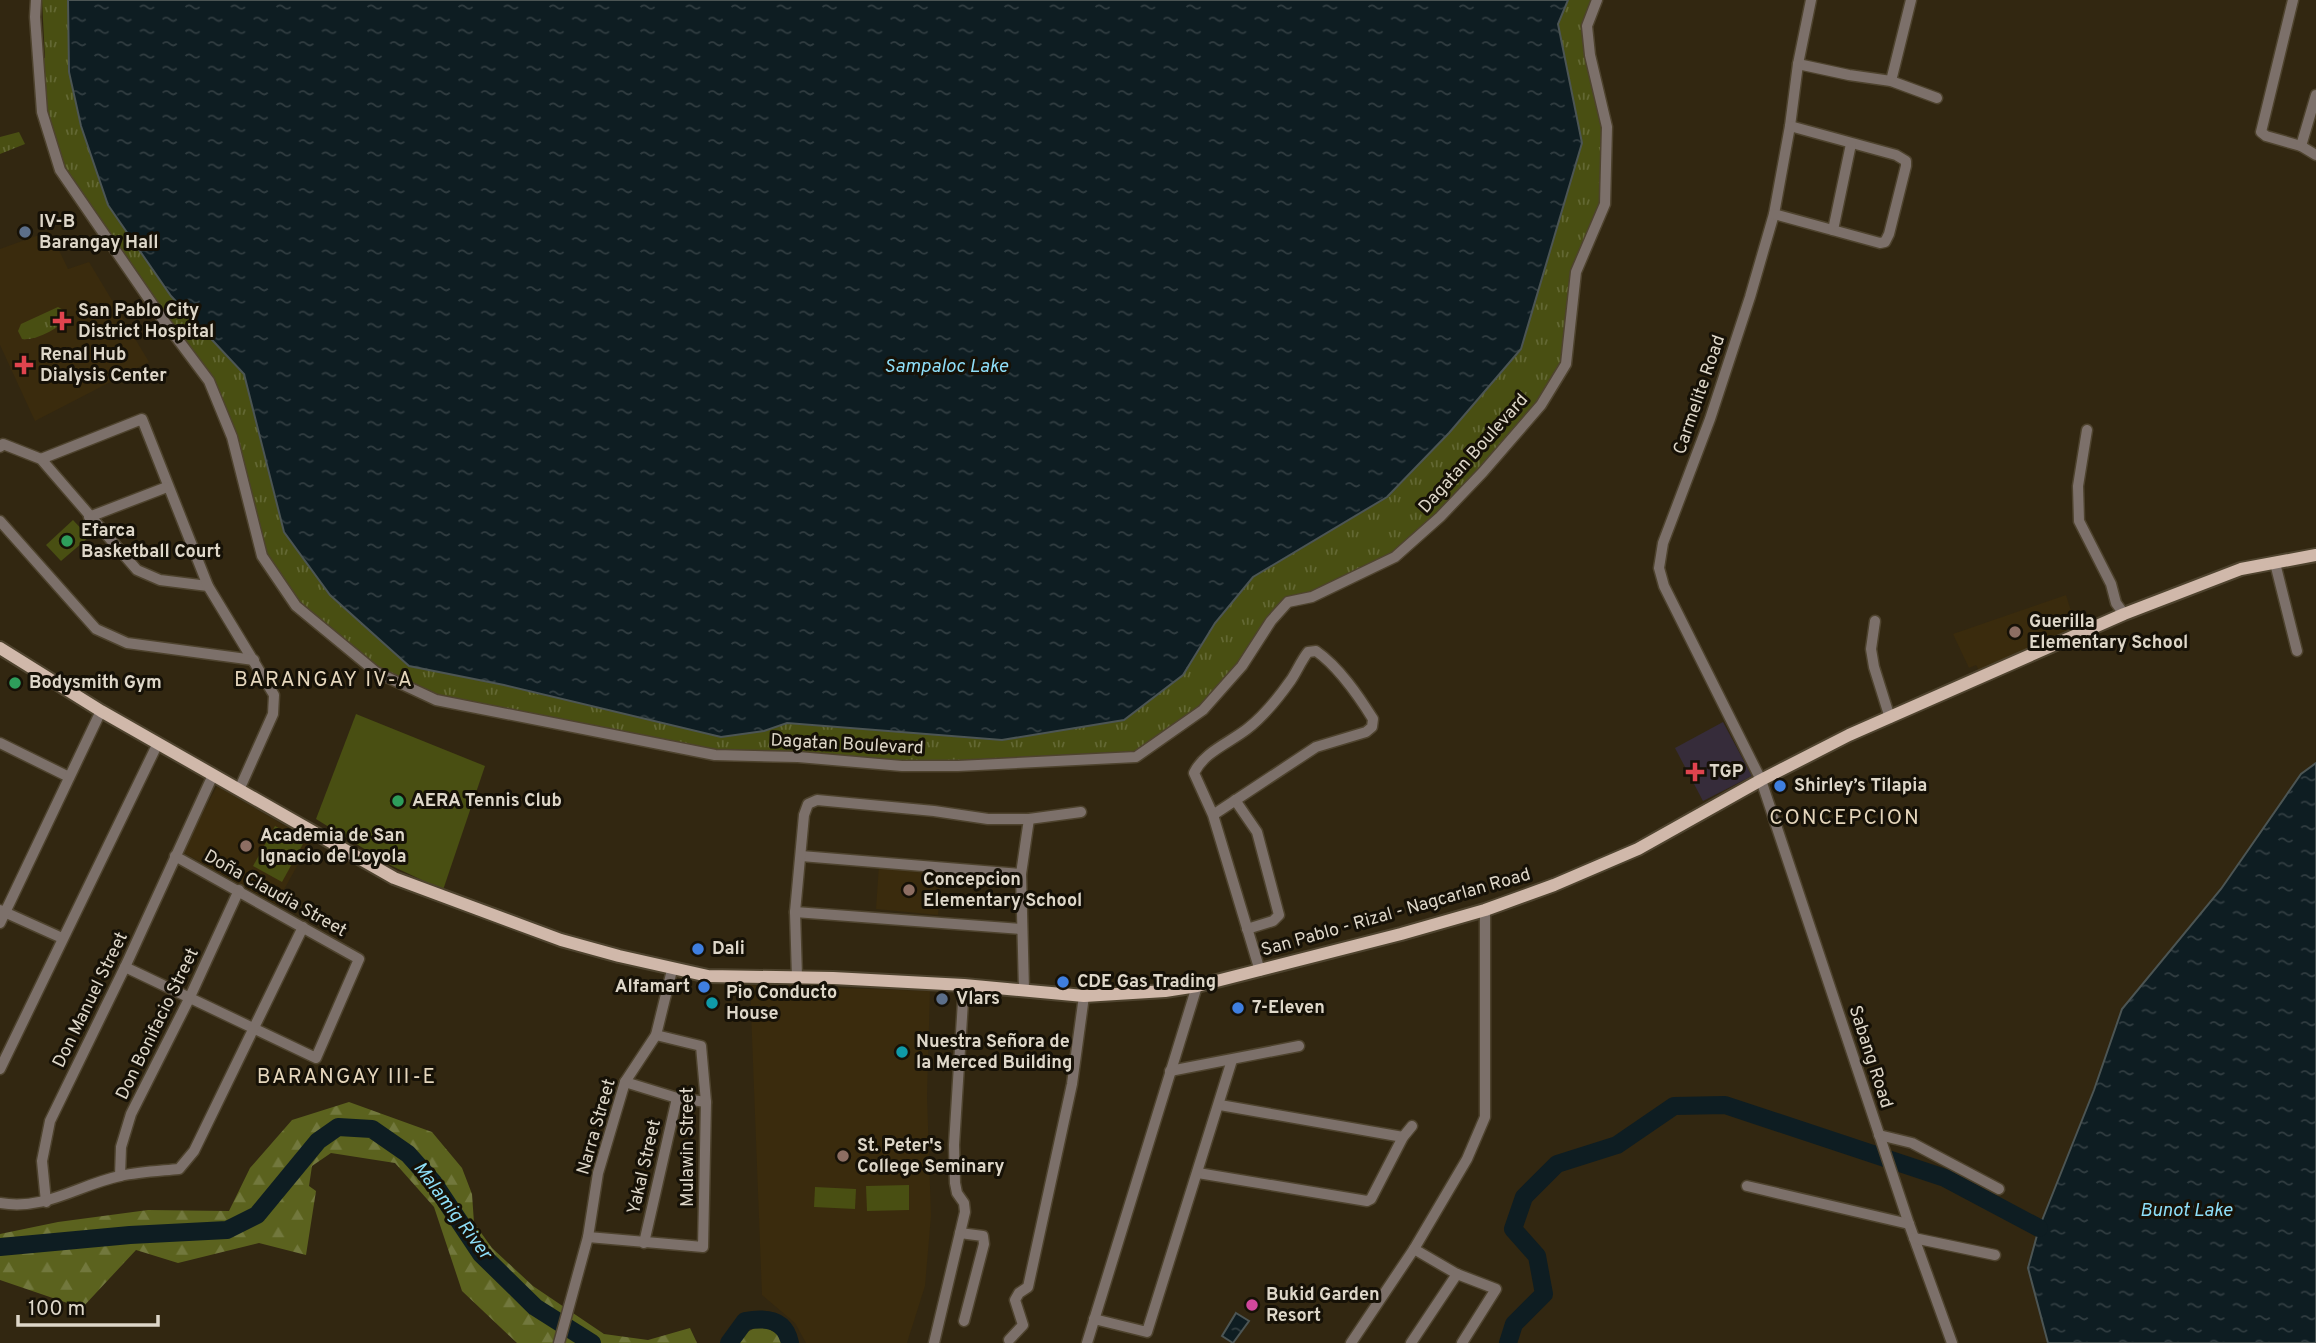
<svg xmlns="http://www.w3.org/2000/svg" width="2316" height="1343" font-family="Overpass,sans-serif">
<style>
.commercial{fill:#362c3a}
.built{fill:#3a2b0d}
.grass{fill:url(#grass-tufts)}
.forest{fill:url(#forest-firs)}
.pitch{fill:#494f12}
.water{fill:url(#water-ripples);stroke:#4c5554;stroke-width:2}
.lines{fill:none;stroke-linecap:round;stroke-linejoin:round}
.river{stroke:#0e1d22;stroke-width:18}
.minor-casing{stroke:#4e432e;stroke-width:13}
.major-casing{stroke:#4e432e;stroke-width:16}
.minor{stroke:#7c706a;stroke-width:10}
.major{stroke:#d0b8aa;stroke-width:12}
.service-dot{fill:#5c6f8a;stroke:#161107;stroke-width:2.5}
.health-dot{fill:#e0444e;stroke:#161107;stroke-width:2.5}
.leisure-dot{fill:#2e9e5b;stroke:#161107;stroke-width:2.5}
.education-dot{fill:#8d6e63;stroke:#161107;stroke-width:2.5}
.shop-dot{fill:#3f7fe0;stroke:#161107;stroke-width:2.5}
.culture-dot{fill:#0f9aa8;stroke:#161107;stroke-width:2.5}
.hotel-dot{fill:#d1479c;stroke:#161107;stroke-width:2.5}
.labels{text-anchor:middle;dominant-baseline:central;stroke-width:6;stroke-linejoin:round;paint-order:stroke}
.poi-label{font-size:18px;font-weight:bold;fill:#ded7c9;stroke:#161107;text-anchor:start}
.street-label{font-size:18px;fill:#ded7c9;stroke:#161107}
.water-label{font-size:19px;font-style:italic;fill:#8edef8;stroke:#161107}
.quarter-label{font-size:21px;letter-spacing:2px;fill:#e5d6bc;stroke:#161107}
</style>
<defs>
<pattern id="grass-tufts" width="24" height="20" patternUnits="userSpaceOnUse" patternTransform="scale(1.75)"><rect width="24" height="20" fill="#494f12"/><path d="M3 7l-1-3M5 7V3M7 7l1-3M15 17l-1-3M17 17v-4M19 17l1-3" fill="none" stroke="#636833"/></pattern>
<pattern id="forest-firs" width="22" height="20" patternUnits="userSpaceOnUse" patternTransform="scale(1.75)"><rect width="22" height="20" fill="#5b621e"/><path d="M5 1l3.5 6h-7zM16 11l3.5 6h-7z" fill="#72783d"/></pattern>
<pattern id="water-ripples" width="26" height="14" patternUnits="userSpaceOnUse" patternTransform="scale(1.75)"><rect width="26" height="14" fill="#0e1d22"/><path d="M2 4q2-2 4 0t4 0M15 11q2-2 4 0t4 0" fill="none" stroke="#313d41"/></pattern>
</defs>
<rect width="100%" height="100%" fill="#322711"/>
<polygon class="commercial" points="1723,722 1752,776 1703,801 1675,748"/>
<g class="built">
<polygon points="50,231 68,269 89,262 149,362 35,421 0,345 0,249"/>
<polygon points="2066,595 2077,630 1980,672 1976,665 1969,668 1953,634"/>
<polygon points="217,786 311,841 276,904 182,852"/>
<polygon points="879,865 942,871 938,915 876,909"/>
<polygon points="750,985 930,991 927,1096 931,1216 925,1286 907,1343 806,1343 795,1323 762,1295"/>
</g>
<g class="grass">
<polygon points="42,0 68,0 69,72 81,126 108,205 171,296 244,374 284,532 330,595 409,666 764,731 787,723 1002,740 1215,623 1253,577 1316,540 1582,143 1558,24 1568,0 1597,0 1587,27 1607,127 1605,204 1576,272 1566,364 1541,405 1395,557 1288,603 1203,710 1136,757 958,766 715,755 436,700 376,672 296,606 262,556 232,437 209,381 60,170 49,130 38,58 45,58"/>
<polygon points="19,132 25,144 0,154 0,137"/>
<path d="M58 307 65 311 67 316C62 328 35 341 22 339L18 331 21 324Z"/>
</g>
<g class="forest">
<polygon points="349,1102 432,1132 462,1168 472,1194 474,1223 492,1248 533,1286 604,1334 648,1340 690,1328 697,1343 517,1343 462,1291 434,1207 395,1163 331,1153 312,1166 309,1186 316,1191 306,1255 259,1243 178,1263 136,1250 82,1308 0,1280 0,1234 58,1222 148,1210 229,1211 250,1168 292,1120"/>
<polygon points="761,1325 795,1343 739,1343 743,1334"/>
</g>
<g class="pitch">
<polygon points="73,520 89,537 61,561 46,545"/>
<polygon points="356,714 485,766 443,890 392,866 316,819"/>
<polygon points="275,826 304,842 282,882 253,866"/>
<polygon points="909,1185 909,1210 867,1211 866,1186"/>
<polygon points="815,1187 856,1189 855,1209 814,1207"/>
</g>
<g class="water">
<polygon points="68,0 1568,0 1558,24 1582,143 1521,349 1449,433 1387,497 1253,577 1215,623 1183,675 1124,720 1002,740 787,723 764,731 721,737 504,685 409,666 330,595 284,532 244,374 171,296 108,205 81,126 69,72"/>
<polygon points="2316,763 2316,1343 2048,1343 2028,1268 2039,1228 2094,1090 2122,1009 2221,889 2301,774"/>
<polygon points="1236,1313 1249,1321 1233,1343 1222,1336"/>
</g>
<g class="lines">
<g class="river">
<polyline points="0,1247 130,1235 227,1230 257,1215 318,1141 338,1127 372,1129 408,1154 433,1182 481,1254 535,1307 592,1343"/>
<path d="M729 1343 745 1321C766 1317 785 1319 790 1343"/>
<polyline points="1508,1343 1514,1324 1544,1294 1537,1256 1513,1229 1524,1197 1557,1164 1617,1145 1674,1106 1725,1105 1945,1178 2039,1228"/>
</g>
<defs>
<g id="minor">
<polyline points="36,0 35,17 42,112 60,170 164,321 209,381 232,437 262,556 296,606 376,672 436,700 715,755 798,757 902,766 958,766 1136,757 1203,710 1242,666 1271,621 1288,602 1312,597 1395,557 1440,517 1483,472 1541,405 1566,364 1576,272 1605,204 1607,127 1590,55 1587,26 1597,0"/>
<polyline points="1811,0 1798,64 1790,126 1774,214 1750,297 1710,419 1663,543 1659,568 1664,586 1761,780 1909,1224 1952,1343"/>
<polyline points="2293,0 2261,132 2266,136 2301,146 2316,155"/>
<polyline points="1798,64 1849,75 1891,81 1937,98"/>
<polyline points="1891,81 1911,0"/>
<polyline points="2301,146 2316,95"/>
<polyline points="1774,214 1880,243 1885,242 1889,234 1906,166 1906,161 1896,155 1790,126"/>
<polyline points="1833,230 1851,144"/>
<polyline points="2087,430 2078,486 2079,521 2111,584 2116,603 2124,614"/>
<polyline points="0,447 3,444 41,459 137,570 160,580 208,586"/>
<polyline points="41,459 142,419 208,586 274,695 273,714 239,790"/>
<polyline points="89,517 167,487"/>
<polyline points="0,521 96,629 127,643 254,660"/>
<polyline points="2275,563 2297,651"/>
<polyline points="1875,621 1871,649 1874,667 1890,718"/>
<polyline points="0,743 69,777"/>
<polyline points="1235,800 1257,832 1279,915 1273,921 1247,929"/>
<path d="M1213 815 1316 747 1366 732 1372 727 1373 719C1358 695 1339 667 1316 651L1308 652C1301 661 1297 671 1291 680 1279 697 1264 716 1247 729 1229 743 1204 752 1194 773L1213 815 1260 971"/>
<polyline points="801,856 1021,874"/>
<polyline points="0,910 62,938"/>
<polyline points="795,912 1021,929"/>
<polyline points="0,923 101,711"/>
<polyline points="125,967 316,1058 359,959 175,856"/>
<polyline points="797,977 795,912 804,815 808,804 817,800 934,811 988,819 1029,819 1081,812"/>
<polyline points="1024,990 1021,874 1029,819"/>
<polyline points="0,1069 158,743"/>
<polyline points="1170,1071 1299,1046"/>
<polyline points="625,1082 677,1098 706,1102"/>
<polyline points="1220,1105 1403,1137"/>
<polyline points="1879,1135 1912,1143 1999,1189"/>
<polyline points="1198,1173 1367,1201 1371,1199 1403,1137 1412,1126"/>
<polyline points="120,1176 121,1147 131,1114 189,999 239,890"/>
<polyline points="1747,1186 1909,1224"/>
<polyline points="46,1202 42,1161 50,1121 125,967 213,775"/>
<path d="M0 1203C45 1211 78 1185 120 1176 139 1172 159 1171 179 1169L194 1151 303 927"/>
<polyline points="960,1233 983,1236 984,1244 964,1321"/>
<polyline points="588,1237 703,1247 706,1102 701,1046 656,1035"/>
<polyline points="1914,1238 1995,1255"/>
<polyline points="644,1243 677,1098"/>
<polyline points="1414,1249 1457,1274 1496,1289 1462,1343"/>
<polyline points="1094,1319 1147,1332 1232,1060"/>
<polyline points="1009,1340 1023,1325 1015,1300 1019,1293 1028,1287 1072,1084 1084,996"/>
<polyline points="559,1343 588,1237 598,1173 625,1082 656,1035 672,970"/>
<polyline points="934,1343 965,1212 964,1203 957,1193 955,1183 954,1145 964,985"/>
<polyline points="1087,1343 1197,986"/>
<polyline points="1351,1343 1414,1249 1467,1159 1485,1117 1485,910"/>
<polyline points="1411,1343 1457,1274"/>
</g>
<polyline id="major" points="0,648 101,711 394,878 561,940 619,956 708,976 833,978 964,985 1084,996 1165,991 1197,986 1401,934 1485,910 1554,885 1638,849 1761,780 1849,735 2124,614 2241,569 2316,555"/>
</defs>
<use href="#minor" class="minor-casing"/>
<use href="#major" class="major-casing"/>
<use href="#minor" class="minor"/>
<use href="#major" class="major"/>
</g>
<g class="service-dot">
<circle cx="25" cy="232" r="7"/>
<circle cx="942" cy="999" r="7"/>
</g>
<g class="health-dot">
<path d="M58.5 310.5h7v7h7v7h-7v7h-7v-7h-7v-7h7z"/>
<path d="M20.5 354.5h7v7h7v7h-7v7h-7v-7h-7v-7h7z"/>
<path d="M1691.5 761.5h7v7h7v7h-7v7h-7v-7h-7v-7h7z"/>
</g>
<g class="leisure-dot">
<circle cx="67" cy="541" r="7"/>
<circle cx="15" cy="683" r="7"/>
<circle cx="398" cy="801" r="7"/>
</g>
<g class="education-dot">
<circle cx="2015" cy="632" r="7"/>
<circle cx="246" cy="846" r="7"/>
<circle cx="909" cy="890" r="7"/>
<circle cx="843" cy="1156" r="7"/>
</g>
<g class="shop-dot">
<circle cx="1780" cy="786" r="7"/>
<circle cx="698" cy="949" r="7"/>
<circle cx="1063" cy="982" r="7"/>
<circle cx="704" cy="987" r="7"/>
<circle cx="1238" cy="1008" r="7"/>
</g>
<g class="culture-dot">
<circle cx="712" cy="1003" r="7"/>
<circle cx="902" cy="1052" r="7"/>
</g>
<circle class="hotel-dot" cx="1252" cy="1305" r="7"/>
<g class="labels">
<g class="poi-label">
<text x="39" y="222">IV-B<tspan x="39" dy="21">Barangay Hall</tspan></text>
<text x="78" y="311">San Pablo City<tspan x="78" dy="21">District Hospital</tspan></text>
<text x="40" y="355">Renal Hub<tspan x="40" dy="21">Dialysis Center</tspan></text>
<text x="81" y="531">Efarca<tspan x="81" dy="21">Basketball Court</tspan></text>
<text x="2029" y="622">Guerilla<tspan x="2029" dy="21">Elementary School</tspan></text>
<text x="29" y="683">Bodysmith Gym</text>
<text x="1709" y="772">TGP</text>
<text x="1794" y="786">Shirley’s Tilapia</text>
<text x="412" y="801">AERA Tennis Club</text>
<text x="260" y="836">Academia de San<tspan x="260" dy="21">Ignacio de Loyola</tspan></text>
<text x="923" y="880">Concepcion<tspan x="923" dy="21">Elementary School</tspan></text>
<text x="712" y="949">Dali</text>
<text x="1077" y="982">CDE Gas Trading</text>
<text x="690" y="987" text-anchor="end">Alfamart</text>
<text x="726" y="993">Pio Conducto<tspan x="726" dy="21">House</tspan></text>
<text x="956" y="999">Vlars</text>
<text x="1252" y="1008">7-Eleven</text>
<text x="916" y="1042">Nuestra Señora de<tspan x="916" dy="21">la Merced Building</tspan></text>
<text x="857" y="1146">St. Peter's<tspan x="857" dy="21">College Seminary</tspan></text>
<text x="1266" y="1295">Bukid Garden<tspan x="1266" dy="21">Resort</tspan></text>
</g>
<g class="street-label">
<text transform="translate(1700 395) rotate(-71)">Carmelite Road</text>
<text transform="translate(1474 454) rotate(-48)">Dagatan Boulevard</text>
<text transform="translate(847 745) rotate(3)">Dagatan Boulevard</text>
<text transform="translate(275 894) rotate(29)">Doña Claudia Street</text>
<text transform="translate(1396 913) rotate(-16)">San Pablo - Rizal - Nagcarlan Road</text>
<text transform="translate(91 1000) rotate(-64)">Don Manuel Street</text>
<text transform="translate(158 1024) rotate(-64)">Don Bonifacio Street</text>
<text transform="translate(1870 1057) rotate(72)">Sabang Road</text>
<text transform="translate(597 1127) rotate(-74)">Narra Street</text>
<text transform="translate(688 1147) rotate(-90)">Mulawin Street</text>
<text transform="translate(645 1167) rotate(-77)">Yakal Street</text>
</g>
<g class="water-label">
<text x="946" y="367">Sampaloc Lake</text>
<text transform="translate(452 1211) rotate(53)">Malamig River</text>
<text x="2186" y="1211">Bunot Lake</text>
</g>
<g class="quarter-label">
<text x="324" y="680">BARANGAY IV-A</text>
<text x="1845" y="818">CONCEPCION</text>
<text x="347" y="1077">BARANGAY III-E</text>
</g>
</g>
<path d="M18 1315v10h140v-10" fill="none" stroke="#ded7c9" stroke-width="3.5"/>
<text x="28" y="1315" font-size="21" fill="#ded7c9" stroke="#161107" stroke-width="5" paint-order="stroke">100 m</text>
</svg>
